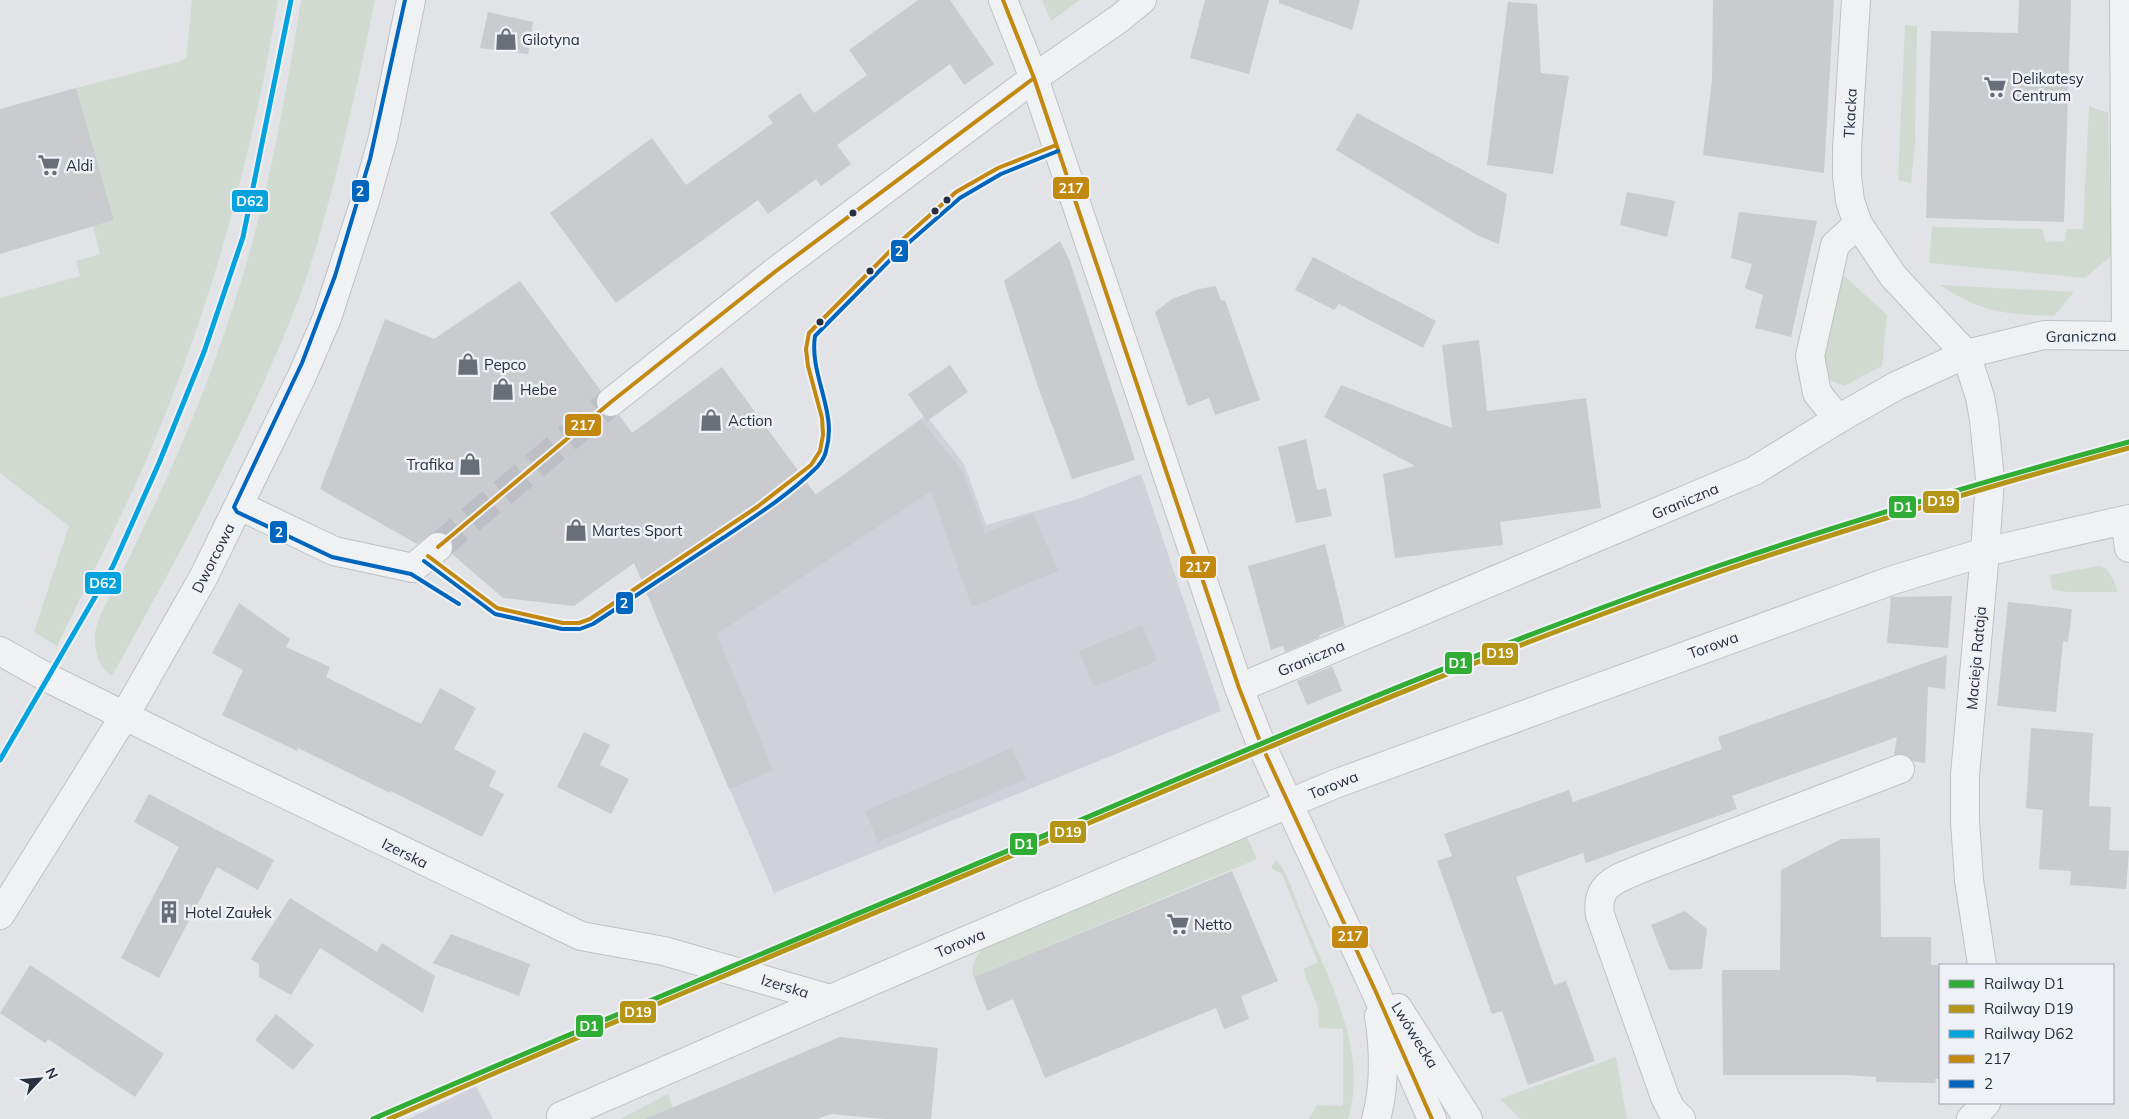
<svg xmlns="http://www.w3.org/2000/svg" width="2129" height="1119" font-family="Mulish,sans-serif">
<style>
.built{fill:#cfd2d9}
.green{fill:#d1dad1}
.building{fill:#c9cbce}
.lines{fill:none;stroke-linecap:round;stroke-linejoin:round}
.minor-tunnel{stroke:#bcbfc5;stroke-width:28;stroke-dasharray:28 14;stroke-linecap:butt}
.minor-casing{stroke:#bfc1c4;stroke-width:30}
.minor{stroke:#f0f1f2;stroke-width:28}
.bus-1-casing{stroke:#eef1f5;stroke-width:8}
.bus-2-casing{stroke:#eef1f5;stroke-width:8}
.bus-1{stroke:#c38810;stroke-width:4}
.bus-2{stroke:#0065bd;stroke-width:4}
.rail-1-casing{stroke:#eef1f5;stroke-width:9}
.rail-2-casing{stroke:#eef1f5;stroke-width:9}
.rail-3-casing{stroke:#eef1f5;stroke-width:9}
.rail-1{stroke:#31ad35;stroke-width:5}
.rail-2{stroke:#b49516;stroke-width:5}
.rail-3{stroke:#04a3de;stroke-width:5}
.bus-dot{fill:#282f3f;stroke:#eef1f5;stroke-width:2}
.labels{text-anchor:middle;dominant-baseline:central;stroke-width:5;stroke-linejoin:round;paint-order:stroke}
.poi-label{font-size:15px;fill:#282f3f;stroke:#eef1f5;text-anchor:start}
.street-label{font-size:15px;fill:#282f3f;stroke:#eef1f5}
.line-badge{stroke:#eef1f5;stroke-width:2}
.badge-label{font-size:14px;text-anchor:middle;font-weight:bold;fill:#fff}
</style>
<rect width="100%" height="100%" fill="#e1e3e6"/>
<g class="built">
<polygon points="926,415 964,464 986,525 1078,499 1141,474 1221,711 774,893 654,611"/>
<polygon points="476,1086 493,1119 408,1119"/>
</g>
<g class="green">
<path d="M192 0H278C251 164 206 327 138 479 112 535 84 590 57 646L34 632 69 526 0 473V298L80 276 76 261 100 254 93 226 114 220 76 88 178 62 186 58Z"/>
<path d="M301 0H375C364 56 351 111 338 166 327 208 316 252 301 293 250 426 181 551 112 676 97 667 91 641 97 625 102 609 112 593 120 577 135 546 150 514 165 482 210 384 246 279 269 175 282 117 292 58 301 0Z"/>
<polygon points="1042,0 1080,0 1051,21"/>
<polygon points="1905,25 1917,26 1915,143 1911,183 1898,180"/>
<polygon points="2089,106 2108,113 2112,255 2085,278 1929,263 1932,227 2042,229 2046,242 2065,241 2066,231 2068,229 2083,229"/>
<polygon points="1842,274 1887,315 1882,366 1844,386 1826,378 1822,371 1825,342"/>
<path d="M1940 285 2074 292 2054 316C2004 314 1982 313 1940 285Z"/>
<path d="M2099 566C2111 568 2114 582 2118 592H2067L2052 589 2050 575Z"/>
<path d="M1245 833 1257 859 974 977C970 964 976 958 983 947Z"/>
<path d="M1276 859C1289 875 1295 899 1303 918 1328 977 1369 1053 1348 1119H1309L1317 1105 1343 1106V1029L1319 1028 1318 1008 1303 969 1318 962 1282 874 1271 868Z"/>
<polygon points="1616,1057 1627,1119 1521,1119 1500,1099"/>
<polygon points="668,1094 677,1119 620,1119"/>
</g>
<g class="building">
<polygon points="918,0 950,0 994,64 964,85 950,64 837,145 851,164 821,186 816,179 768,214 758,200 616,303 550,213 652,138 686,185 773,123 768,116 800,93 814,113 867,75 849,50"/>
<polygon points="1205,0 1269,0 1249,74 1190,58"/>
<polygon points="1279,0 1360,0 1352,30 1279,3"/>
<polygon points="1713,0 1834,0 1824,173 1703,155 1712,80"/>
<polygon points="2019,0 2071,0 2064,222 1926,218 1931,31 2018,33"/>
<polygon points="1508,2 1537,4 1541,73 1569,76 1553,174 1487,165"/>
<polygon points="488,12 533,22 528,54 480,48"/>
<polygon points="76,88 114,220 0,254 0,109"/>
<polygon points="1357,113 1507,194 1499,244 1477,235 1336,150"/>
<polygon points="1627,192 1675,201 1667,237 1620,225"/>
<polygon points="1739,212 1817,221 1791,337 1755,328 1763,295 1745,288 1752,264 1731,258"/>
<polygon points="1060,241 1069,259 1135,460 1072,479 1037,384 1004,281"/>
<polygon points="1313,257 1436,321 1423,348 1339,304 1334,310 1295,290"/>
<polygon points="520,281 601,391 596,397 596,404 599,411 606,417 613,417 619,415 632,433 722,367 816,495 921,420 962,470 985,533 1033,513 1058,571 972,607 931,491 717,634 773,770 729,789 634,563 574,606 503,598 452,554 453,544 450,537 444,533 435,532 417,544 320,489 385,319 434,339"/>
<polygon points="1216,286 1221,301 1225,300 1260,400 1215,415 1209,398 1188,406 1155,312 1172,299 1199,289"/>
<polygon points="1479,340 1487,411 1586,398 1601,508 1500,522 1503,545 1395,558 1383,474 1415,466 1324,417 1341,385 1452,428 1442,345"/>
<polygon points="950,365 968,392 927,421 908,394"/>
<polygon points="1306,439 1317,490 1326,488 1332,516 1296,523 1278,447"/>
<polygon points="1325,544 1345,626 1319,635 1320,637 1285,652 1283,646 1271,650 1248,566"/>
<polygon points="1952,596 1948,648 1887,643 1891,597"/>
<polygon points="2008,602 2072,609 2068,642 2063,641 2056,712 1997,706"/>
<polygon points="239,603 290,639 286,647 330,667 326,677 421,724 440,688 476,708 454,749 496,771 489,786 504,794 482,837 391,791 390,793 298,748 297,751 222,715 243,670 212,653"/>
<polygon points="1142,625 1157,661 1094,687 1079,651"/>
<polygon points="1947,655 1945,689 1928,687 1925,763 1913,761 1909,757 1903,754 1894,755 1897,737 1732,796 1737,809 1586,863 1583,853 1516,877 1554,985 1566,981 1595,1061 1528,1085 1502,1011 1492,1014 1437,861 1452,856 1444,834 1569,790 1573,802 1722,749 1718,737"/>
<polygon points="1332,666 1342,691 1307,705 1297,681"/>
<polygon points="2031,728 2093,733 2089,806 2111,807 2109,850 2129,851 2126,889 2070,885 2071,871 2039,869 2043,810 2026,808"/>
<polygon points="584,732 610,745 600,765 629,779 611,814 557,787"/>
<polygon points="1012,748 1026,779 878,842 865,811"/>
<polygon points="149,794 274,860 258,890 217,867 159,978 121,958 179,847 134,822"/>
<polygon points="1880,838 1881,937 1931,937 1931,965 1940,965 1940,1079 1935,1079 1936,1083 1876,1082 1876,1077 1846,1075 1723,1075 1722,970 1780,970 1781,870 1841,839"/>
<polygon points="1232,871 1278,981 1241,996 1249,1019 1224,1029 1216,1008 1045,1078 1013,999 987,1011 974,977"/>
<polygon points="290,898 377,952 382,943 435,976 423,1013 320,948 291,995 259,977 259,964 251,959"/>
<polygon points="1685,911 1707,929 1702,969 1669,970 1651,925"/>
<polygon points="451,934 530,964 519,996 433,963"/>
<polygon points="30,965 164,1054 135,1097 48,1039 45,1043 0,1013"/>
<polygon points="276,1014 314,1045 293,1070 255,1040"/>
<polygon points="840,1037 938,1048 931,1119 884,1119 831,1114 817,1119 645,1119"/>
</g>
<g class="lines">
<polyline class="minor-tunnel" points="438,547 611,402"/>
<defs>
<g id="minor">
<polyline points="1003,0 1034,78 1239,688 1261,744 1375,990 1432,1119"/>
<polyline points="1856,0 1847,149 1847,176 1850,201 1858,224 1893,276 1966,354 1980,397 1984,420 1990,479 1985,552 1965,775 1965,821 1969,880 1982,965"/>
<polyline points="2124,0 2126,336"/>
<polyline points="611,402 776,271 1034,78 1120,18 1142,0"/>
<polyline points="1838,419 1817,393 1810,356 1835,245 1858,224"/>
<polyline points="240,506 334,551 413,568 438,547"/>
<polyline points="2125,520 2129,548"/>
<polyline points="0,651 48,678 216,761 581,936 664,951 830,999"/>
<polyline points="1239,688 1754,471 1838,419 1896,386 1966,354 2044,335 2129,336"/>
<polyline points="0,915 125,715 203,578 301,378 327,318 365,201 383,138 411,0"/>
<polyline points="1398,1008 1468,1119"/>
<polyline points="561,1116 946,949 1335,784 1893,580 1985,552 2129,519"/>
<path d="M1376 1119C1385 1087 1384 1049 1379 1016"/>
<path d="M1681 1119 1671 1109 1665 1097 1600 915C1595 882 1620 878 1645 867L1900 769"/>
<polyline points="1971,1119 1986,1103"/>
</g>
</defs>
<use href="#minor" class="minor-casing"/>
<use href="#minor" class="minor"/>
<defs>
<g id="bus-1">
<polyline points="1003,0 1034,78 1239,688 1261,744 1375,990 1432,1119"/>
<polyline points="438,547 611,402 776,271 1034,78"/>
<polyline points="428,556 497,608 563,623 579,623 590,619 757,507 811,465 820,451 823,435 822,418 808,366 806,349 809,333 894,247 956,192 998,168 1056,145"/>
</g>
<g id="bus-2">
<polyline points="405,0 370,159 335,276 302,363 234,507 237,512 332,557 411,574 459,604"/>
<path d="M424 561 495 614 562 629H580L593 624C637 595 680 566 723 538 754 517 787 496 814 470 819 466 825 457 826 451 838 412 809 375 815 336L898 252 960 198 1001 174 1058 151"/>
</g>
</defs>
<use href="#bus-1" class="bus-1-casing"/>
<use href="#bus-2" class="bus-2-casing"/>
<use href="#bus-1" class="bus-1"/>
<use href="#bus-2" class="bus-2"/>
<defs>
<path id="rail-1" d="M373 1119C593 1023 815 932 1036 839 1262 743 1489 645 1721 565 1856 519 1992 479 2129 442"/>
<path id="rail-2" d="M389 1119C603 1025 820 936 1037 845 1264 749 1491 651 1725 570 1858 525 1993 485 2129 448"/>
<polyline id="rail-3" points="0,760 113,566 159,463 204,352 243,237 291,0"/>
</defs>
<use href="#rail-1" class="rail-1-casing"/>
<use href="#rail-2" class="rail-2-casing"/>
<use href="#rail-3" class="rail-3-casing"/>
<use href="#rail-1" class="rail-1"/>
<use href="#rail-2" class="rail-2"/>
<use href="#rail-3" class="rail-3"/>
</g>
<defs>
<symbol id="shop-bare" viewBox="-9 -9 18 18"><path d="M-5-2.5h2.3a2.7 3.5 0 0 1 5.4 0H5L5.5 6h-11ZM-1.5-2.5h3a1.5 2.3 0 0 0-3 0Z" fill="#696e79" stroke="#eef1f5" stroke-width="2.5" paint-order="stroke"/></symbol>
<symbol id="supermarket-bare" viewBox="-9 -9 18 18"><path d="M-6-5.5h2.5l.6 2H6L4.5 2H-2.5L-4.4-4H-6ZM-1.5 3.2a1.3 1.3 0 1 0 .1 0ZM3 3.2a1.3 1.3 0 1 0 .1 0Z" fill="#696e79" stroke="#eef1f5" stroke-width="2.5" paint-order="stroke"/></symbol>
<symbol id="building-bare" viewBox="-9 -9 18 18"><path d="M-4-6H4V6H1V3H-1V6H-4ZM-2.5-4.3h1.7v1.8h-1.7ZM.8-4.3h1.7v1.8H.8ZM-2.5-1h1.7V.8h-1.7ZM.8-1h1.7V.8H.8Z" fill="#696e79" stroke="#eef1f5" stroke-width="2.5" paint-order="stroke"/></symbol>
</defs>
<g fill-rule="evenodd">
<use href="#shop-bare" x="490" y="23" width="32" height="32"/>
<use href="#supermarket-bare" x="1979" y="71" width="32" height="32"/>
<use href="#supermarket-bare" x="33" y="149" width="32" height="32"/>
<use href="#shop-bare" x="452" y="348" width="32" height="32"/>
<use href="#shop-bare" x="487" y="373" width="32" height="32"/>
<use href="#shop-bare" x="695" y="404" width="32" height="32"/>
<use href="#shop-bare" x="454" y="448" width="32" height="32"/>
<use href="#shop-bare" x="560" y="514" width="32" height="32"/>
<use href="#building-bare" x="153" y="896" width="32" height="32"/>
<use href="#supermarket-bare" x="1162" y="908" width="32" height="32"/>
</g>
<g class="bus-dot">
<circle cx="947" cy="200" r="4.5"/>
<circle cx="935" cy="211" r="4.5"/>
<circle cx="853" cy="213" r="4.5"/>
<circle cx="870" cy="271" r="4.5"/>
<circle cx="820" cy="322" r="4.5"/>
</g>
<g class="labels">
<g class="poi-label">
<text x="522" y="39">Gilotyna</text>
<text x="2012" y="78">Delikatesy<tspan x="2012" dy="17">Centrum</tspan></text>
<text x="66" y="165">Aldi</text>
<text x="484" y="364">Pepco</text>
<text x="520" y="389">Hebe</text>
<text x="728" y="420">Action</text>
<text x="454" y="464" text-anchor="end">Trafika</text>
<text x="592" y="530">Martes Sport</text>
<text x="185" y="912">Hotel Zaułek</text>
<text x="1194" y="924">Netto</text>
</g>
<g class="street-label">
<text transform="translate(1850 113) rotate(-87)">Tkacka</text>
<text transform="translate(2081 336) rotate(-1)">Graniczna</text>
<text transform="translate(1685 501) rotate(-23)">Graniczna</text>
<text transform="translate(213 558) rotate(-63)">Dworcowa</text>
<text transform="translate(1713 645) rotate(-20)">Torowa</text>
<text transform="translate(1311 658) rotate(-23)">Graniczna</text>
<text transform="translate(1976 658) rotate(-85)">Macieja Rataja</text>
<text transform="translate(1333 785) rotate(-22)">Torowa</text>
<text transform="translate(405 853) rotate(26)">Izerska</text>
<text transform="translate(960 943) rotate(-23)">Torowa</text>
<text transform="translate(785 986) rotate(17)">Izerska</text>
<text transform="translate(1415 1035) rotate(58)">Lwówecka</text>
</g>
</g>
<g class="line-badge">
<rect x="1052" y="176" width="38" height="24" rx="5" fill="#c38810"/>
<rect x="351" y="179" width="19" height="24" rx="5" fill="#0065bd"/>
<rect x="231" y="189" width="38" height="24" rx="5" fill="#04a3de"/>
<rect x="890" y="239" width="19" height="24" rx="5" fill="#0065bd"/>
<rect x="564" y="413" width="38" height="24" rx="5" fill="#c38810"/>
<rect x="1922" y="490" width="38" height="24" rx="5" fill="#b49516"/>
<rect x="1888" y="495" width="29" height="24" rx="5" fill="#31ad35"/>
<rect x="269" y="520" width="19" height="24" rx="5" fill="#0065bd"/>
<rect x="1179" y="555" width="38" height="24" rx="5" fill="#c38810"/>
<rect x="84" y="571" width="38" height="24" rx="5" fill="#04a3de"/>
<rect x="615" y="591" width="19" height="24" rx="5" fill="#0065bd"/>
<rect x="1481" y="642" width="38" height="24" rx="5" fill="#b49516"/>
<rect x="1444" y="651" width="29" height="24" rx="5" fill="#31ad35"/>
<rect x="1049" y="820" width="38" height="24" rx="5" fill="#b49516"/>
<rect x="1009" y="832" width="29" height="24" rx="5" fill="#31ad35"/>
<rect x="1331" y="925" width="38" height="24" rx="5" fill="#c38810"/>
<rect x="619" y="1000" width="38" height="24" rx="5" fill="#b49516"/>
<rect x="575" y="1014" width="29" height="24" rx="5" fill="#31ad35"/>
</g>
<g class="badge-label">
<text x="1071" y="193">217</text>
<text x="360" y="196">2</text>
<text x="250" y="206">D62</text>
<text x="899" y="256">2</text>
<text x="583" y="430">217</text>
<text x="1941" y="506">D19</text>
<text x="1903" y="512">D1</text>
<text x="279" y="537">2</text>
<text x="1198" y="572">217</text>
<text x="103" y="588">D62</text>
<text x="624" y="608">2</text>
<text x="1500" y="658">D19</text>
<text x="1458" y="668">D1</text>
<text x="1068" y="837">D19</text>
<text x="1024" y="849">D1</text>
<text x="1350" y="941">217</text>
<text x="638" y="1017">D19</text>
<text x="589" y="1031">D1</text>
</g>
<rect x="1939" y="964" width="175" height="140" fill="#eef1f5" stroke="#9fa3ac"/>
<rect x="1949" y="980" width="25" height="8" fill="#31ad35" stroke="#9fa3ac"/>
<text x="1984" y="989" font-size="15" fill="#282f3f">Railway D1</text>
<rect x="1949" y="1005" width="25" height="8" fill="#b49516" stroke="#9fa3ac"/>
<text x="1984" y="1014" font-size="15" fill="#282f3f">Railway D19</text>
<rect x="1949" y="1030" width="25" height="8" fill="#04a3de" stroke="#9fa3ac"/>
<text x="1984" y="1039" font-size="15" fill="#282f3f">Railway D62</text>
<rect x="1949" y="1055" width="25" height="8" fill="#c38810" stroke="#9fa3ac"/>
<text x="1984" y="1064" font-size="15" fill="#282f3f">217</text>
<rect x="1949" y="1080" width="25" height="8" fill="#0065bd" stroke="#9fa3ac"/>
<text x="1984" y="1089" font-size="15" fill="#282f3f">2</text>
<g transform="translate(40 1079) rotate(64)" stroke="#eef1f5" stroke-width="4" paint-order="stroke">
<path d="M0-4L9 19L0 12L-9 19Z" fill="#282f3f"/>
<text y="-8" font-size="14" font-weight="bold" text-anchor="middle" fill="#282f3f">N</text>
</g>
</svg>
